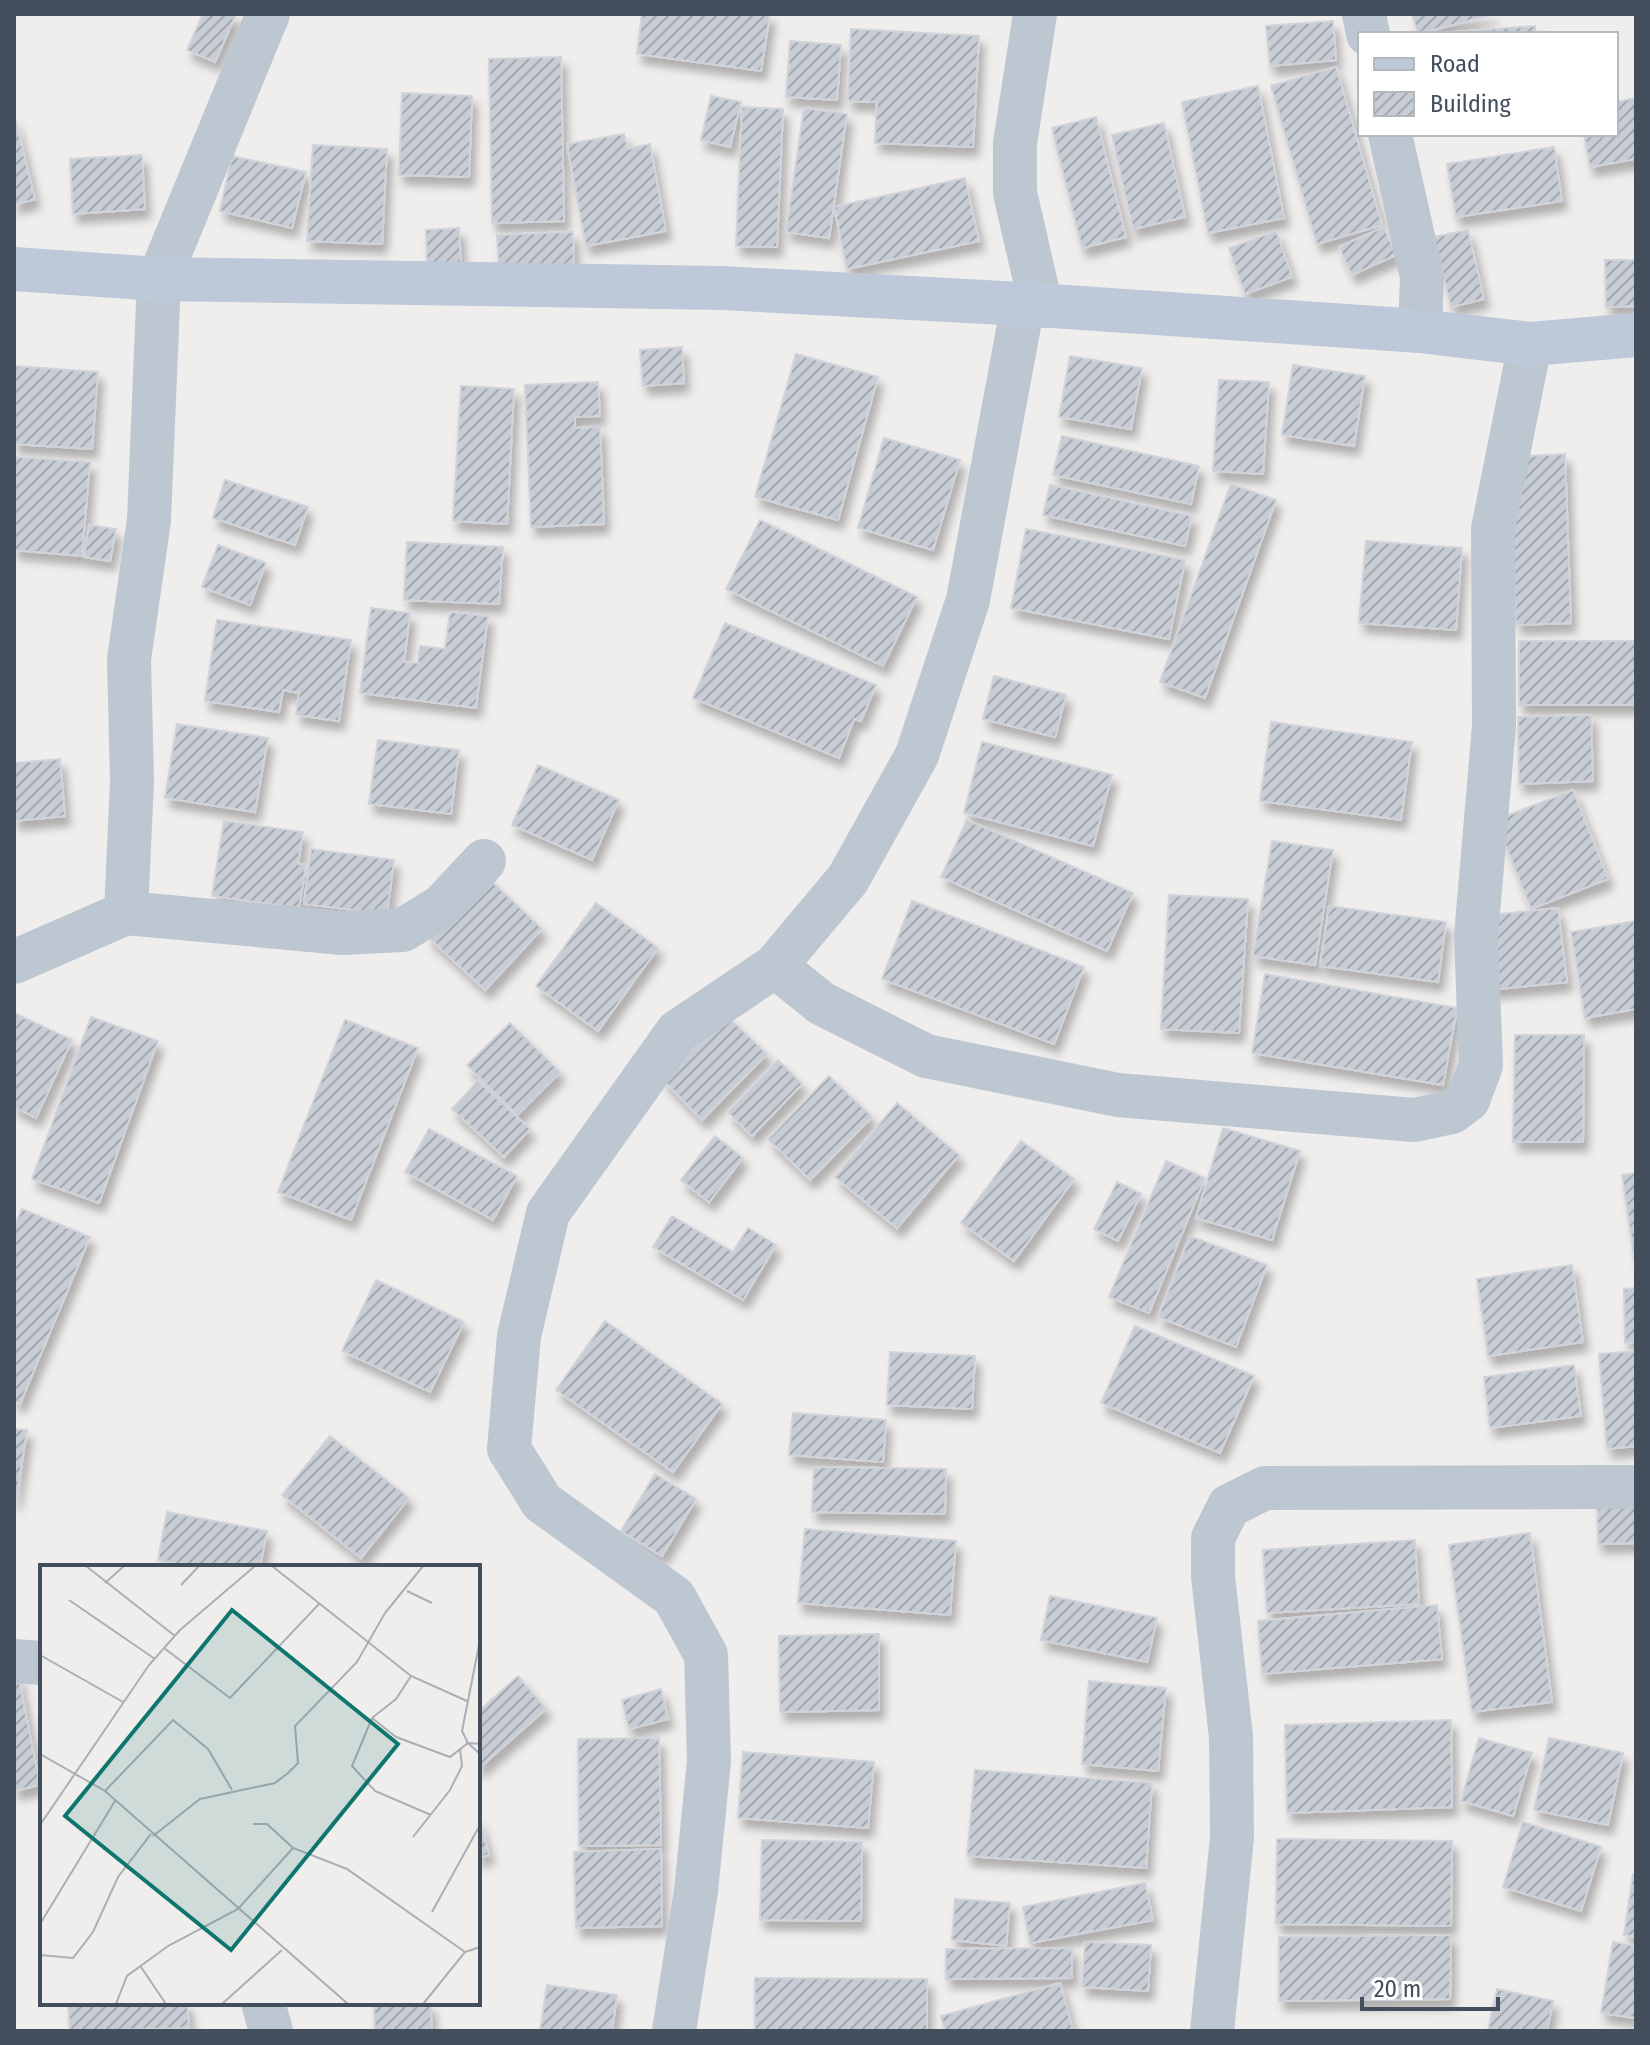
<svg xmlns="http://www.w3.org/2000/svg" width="1650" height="2045" font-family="'Fira Sans Condensed',sans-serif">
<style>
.building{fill:url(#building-hatch);stroke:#d0d3da;stroke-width:2;filter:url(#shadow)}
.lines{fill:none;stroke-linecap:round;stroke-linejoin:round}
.street{stroke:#bcc7d1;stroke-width:44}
.secondary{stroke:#bdc9d9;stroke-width:44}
.inset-road{fill:none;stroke:#abaeb3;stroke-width:2}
.view{fill:#0f766e;fill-opacity:0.15;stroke:#0f766e;stroke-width:4}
.inset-edge{fill:none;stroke:#434f5d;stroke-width:4}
</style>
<defs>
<pattern id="building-hatch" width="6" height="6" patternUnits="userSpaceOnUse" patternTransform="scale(2)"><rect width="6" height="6" fill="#c8ccd4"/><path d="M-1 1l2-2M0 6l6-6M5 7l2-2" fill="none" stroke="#a4a8af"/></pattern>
<filter id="shadow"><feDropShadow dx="5" dy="9" stdDeviation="4" flood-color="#0004"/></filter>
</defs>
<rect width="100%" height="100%" fill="#f0eded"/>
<g class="building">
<polygon points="203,14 236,14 215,62 187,50"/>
<polygon points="642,14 770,14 761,71 637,54"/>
<polygon points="1412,14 1495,14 1418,34"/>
<polygon points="1333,21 1336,60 1270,66 1266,26"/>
<polygon points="1535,26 1535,34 1439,33"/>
<polygon points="851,29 979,36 973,147 875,143 877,102 848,101"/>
<polygon points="790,41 841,45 837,100 786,97"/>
<polygon points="561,57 564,221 492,223 489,59"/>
<polygon points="1336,67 1382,225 1317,244 1271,86"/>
<polygon points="1258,86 1284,218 1208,233 1182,102"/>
<polygon points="402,93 472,96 469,177 399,175"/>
<polygon points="711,96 741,102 730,147 701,140"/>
<polygon points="1636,98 1636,159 1590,167 1584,134 1616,134 1616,102"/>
<polygon points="742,107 783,109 777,247 736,246"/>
<polygon points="804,108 847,114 829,238 786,232"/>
<polygon points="14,115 35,199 14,205"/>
<polygon points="1096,117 1126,237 1082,248 1052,128"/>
<polygon points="1164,123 1185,217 1133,229 1112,135"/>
<polygon points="624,134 628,149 650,144 666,231 586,246 567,144"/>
<polygon points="313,145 387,149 382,244 307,241"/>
<polygon points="1554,147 1562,201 1456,217 1447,164"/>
<polygon points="142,155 145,209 73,214 70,159"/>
<polygon points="232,156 306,172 292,228 220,211"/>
<polygon points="965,178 979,241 847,269 834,207"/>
<polygon points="1384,227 1396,255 1352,275 1339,247"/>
<polygon points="459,228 461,265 427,266 426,230"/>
<polygon points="1468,230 1484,299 1451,307 1434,237"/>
<polygon points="1276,231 1292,277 1245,294 1229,248"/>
<polygon points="573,232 574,267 499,270 497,235"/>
<polygon points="1605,260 1636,260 1636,306 1606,307"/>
<polygon points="682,347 684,383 643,386 640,350"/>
<polygon points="796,354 878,377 838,520 755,497"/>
<polygon points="1070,356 1142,368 1131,429 1059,417"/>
<polygon points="1293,365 1365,376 1354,446 1282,435"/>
<polygon points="14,366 98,372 92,449 14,444"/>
<polygon points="1219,380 1269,382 1263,474 1213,471"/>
<polygon points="598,382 600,416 575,417 575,428 600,427 604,524 531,527 525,385"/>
<polygon points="461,386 514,389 507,524 453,521"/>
<polygon points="1062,436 1199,466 1191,504 1053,475"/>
<polygon points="884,438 960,460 933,550 858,528"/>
<polygon points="1565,454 1571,623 1516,625 1510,457"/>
<polygon points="14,457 90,462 82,556 14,550"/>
<polygon points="225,480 308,507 295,545 213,518"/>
<polygon points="1231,484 1276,500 1205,698 1160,682"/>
<polygon points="1050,485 1192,516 1185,546 1043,515"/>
<polygon points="760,520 917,597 883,666 726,589"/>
<polygon points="89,525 116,529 110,561 84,557"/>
<polygon points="1026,529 1185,560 1169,639 1011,608"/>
<polygon points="1366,541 1462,548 1456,630 1359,623"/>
<polygon points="407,542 503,547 499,604 404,600"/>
<polygon points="218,545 266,563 250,605 202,587"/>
<polygon points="371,608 410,613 404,662 418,663 420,646 445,649 450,612 488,616 476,708 360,693"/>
<polygon points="217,620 351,640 339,721 296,715 299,693 283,690 279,712 205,701"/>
<polygon points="725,623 876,685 861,721 854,719 839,758 693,698"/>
<rect x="1519" y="641" width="117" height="64"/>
<polygon points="994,676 1066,695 1055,737 983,719"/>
<polygon points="1591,715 1593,781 1519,784 1518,717"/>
<polygon points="1271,722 1412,742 1401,820 1260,801"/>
<polygon points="177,724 268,738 255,812 165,798"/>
<polygon points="378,740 459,750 451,814 369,804"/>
<polygon points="982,742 1112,775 1093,846 964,813"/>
<polygon points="60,759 65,816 14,821 14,763"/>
<polygon points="538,765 619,800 592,860 512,825"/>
<polygon points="1573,790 1608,879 1531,909 1496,820"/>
<polygon points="967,820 1133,893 1107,951 941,877"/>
<polygon points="224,821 303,832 298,864 306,865 299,908 212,896"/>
<polygon points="1272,841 1333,850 1315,965 1253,956"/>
<polygon points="311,849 394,860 387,914 304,904"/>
<polygon points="485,875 542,929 485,990 427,936"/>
<polygon points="1169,895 1248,899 1239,1033 1161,1029"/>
<polygon points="912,901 1084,967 1054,1044 882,979"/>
<polygon points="596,903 658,948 598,1031 536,986"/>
<polygon points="1329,906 1446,922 1438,982 1320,966"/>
<polygon points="1558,908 1567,982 1489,990 1482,916"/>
<polygon points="1636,921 1636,1009 1585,1018 1571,932"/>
<polygon points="1265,974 1457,1008 1443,1085 1252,1053"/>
<polygon points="14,1013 72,1040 36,1118 14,1107"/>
<polygon points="726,1015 767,1054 702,1120 662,1079"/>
<polygon points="91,1017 158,1041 99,1203 32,1179"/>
<polygon points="345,1020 418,1048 351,1220 278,1192"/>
<polygon points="510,1023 560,1072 517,1115 467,1065"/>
<polygon points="1515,1035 1584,1035 1583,1142 1513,1142"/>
<polygon points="778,1060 802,1084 752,1136 728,1112"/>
<polygon points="829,1076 872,1117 810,1180 768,1139"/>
<polygon points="478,1081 530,1129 504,1157 452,1109"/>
<polygon points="897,1103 959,1155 897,1228 835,1177"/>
<polygon points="1223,1128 1300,1151 1272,1240 1196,1218"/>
<polygon points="429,1129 517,1176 493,1220 405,1172"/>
<polygon points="715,1136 743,1158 709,1202 681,1180"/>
<polygon points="1021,1141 1074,1179 1014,1261 961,1223"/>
<polygon points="1166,1161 1205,1178 1149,1313 1109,1297"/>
<polygon points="1636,1173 1636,1262 1635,1263 1622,1175"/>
<polygon points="1117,1182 1141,1194 1118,1241 1094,1229"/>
<polygon points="22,1209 90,1237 20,1404 14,1401 14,1227"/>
<polygon points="672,1216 733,1252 748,1228 776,1245 743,1300 653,1247"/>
<polygon points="1190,1236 1267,1265 1236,1347 1158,1317"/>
<polygon points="1572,1265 1583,1342 1488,1356 1477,1279"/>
<polygon points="376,1280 464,1322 430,1392 342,1351"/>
<polygon points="1636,1288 1636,1342 1625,1343 1624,1289"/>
<polygon points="605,1321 722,1404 673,1472 556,1390"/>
<polygon points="1135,1326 1254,1376 1220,1453 1101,1403"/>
<polygon points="1636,1351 1636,1446 1607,1449 1599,1354"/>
<polygon points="890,1352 975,1356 972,1409 887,1405"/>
<polygon points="1574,1365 1581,1416 1490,1428 1484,1377"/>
<polygon points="793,1413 886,1420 883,1462 789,1455"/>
<polygon points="14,1429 27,1430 16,1501 14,1501"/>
<polygon points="330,1436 409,1498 361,1558 282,1495"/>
<polygon points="814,1467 946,1469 945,1514 812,1512"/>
<polygon points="655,1474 696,1499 662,1556 621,1531"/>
<polygon points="1636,1502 1636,1543 1598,1544 1597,1503"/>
<polygon points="167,1512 267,1531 260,1567 194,1567 158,1560"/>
<polygon points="805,1529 956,1541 950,1615 798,1603"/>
<polygon points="1530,1533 1552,1702 1472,1712 1449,1545"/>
<polygon points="1415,1540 1419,1604 1267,1613 1263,1550"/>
<polygon points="1050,1596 1157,1618 1147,1662 1041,1640"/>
<polygon points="1437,1605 1442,1659 1262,1674 1258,1621"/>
<polygon points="879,1634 879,1710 780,1712 779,1636"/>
<polygon points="18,1675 40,1785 14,1791 14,1676"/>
<polygon points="518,1676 546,1709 478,1769 478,1712"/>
<polygon points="1089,1681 1166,1688 1158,1771 1082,1764"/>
<polygon points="661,1689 668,1719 629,1729 622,1700"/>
<polygon points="1451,1720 1452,1807 1287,1813 1285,1725"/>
<polygon points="659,1738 661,1845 579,1846 578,1739"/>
<polygon points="1479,1738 1532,1753 1513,1816 1461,1801"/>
<polygon points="1549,1738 1623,1753 1608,1825 1534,1810"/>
<polygon points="743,1752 874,1762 868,1828 738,1818"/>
<polygon points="975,1770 1152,1783 1146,1868 967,1856"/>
<polygon points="478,1816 489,1855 478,1858"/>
<polygon points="1523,1822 1601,1847 1581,1911 1503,1887"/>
<polygon points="1277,1839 1452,1841 1451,1926 1276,1924"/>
<polygon points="762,1840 862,1842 861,1921 760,1920"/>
<polygon points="661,1849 662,1926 576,1928 574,1852"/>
<polygon points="1633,1874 1636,1874 1636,1937 1624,1935"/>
<polygon points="1145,1883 1153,1920 1030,1943 1023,1907"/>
<polygon points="955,1899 1010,1903 1006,1946 952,1940"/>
<polygon points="1451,1935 1450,1999 1279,2001 1279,1937"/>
<polygon points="1085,1942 1151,1945 1148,1991 1082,1987"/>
<polygon points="1613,1942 1636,1946 1636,2018 1601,2013"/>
<polygon points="1072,1948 1072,1978 946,1979 946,1949"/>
<polygon points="755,1978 927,1979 927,2031 755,2031"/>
<polygon points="1060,1983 1073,2031 945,2031 941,2016"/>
<polygon points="547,1985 617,1995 612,2031 540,2031"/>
<polygon points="1497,1989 1553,2001 1547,2031 1488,2031"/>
<polygon points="68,2003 187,2003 189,2028 70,2031"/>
<polygon points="430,2003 432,2031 375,2031 374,2006"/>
</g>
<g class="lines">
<g class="street">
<polyline points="1035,14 1015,143 1015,193 1041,306"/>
<polyline points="1364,14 1368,34"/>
<polyline points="1390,134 1422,277 1420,331"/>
<polyline points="126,913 132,781 129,659 149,520 159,279 268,14"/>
<polyline points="14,962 126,913 343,933 403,930 442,906 484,861"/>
<polyline points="775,966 821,1003 926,1056 1118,1095 1414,1120 1452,1112 1468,1100 1481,1065 1476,936 1494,726 1493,529 1530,344"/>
<polyline points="14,1661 42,1663"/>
<polyline points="263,2003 271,2031"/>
<polyline points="674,2031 696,1891 709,1761 706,1655 674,1597 542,1502 509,1449 519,1336 548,1213 677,1032 775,966 848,879 917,755 968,600 1023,304"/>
<polyline points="1212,2031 1232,1838 1231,1737 1213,1576 1213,1538 1229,1506 1265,1488 1636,1487"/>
</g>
<polyline class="secondary" points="14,269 159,279 722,288 1023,304 1420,331 1530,344 1636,335"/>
</g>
<g transform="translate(40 1565)">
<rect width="440" height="440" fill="#f0eded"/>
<path class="inset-road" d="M46 1 135 71M232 1 371 111 427 136M65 18 84 1M141 20 159 1M367 26 392 38M29 35 115 94M124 83 190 133 279 39M0 90 83 137M371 111 356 134 332 153 312 201 335 226 391 250M332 153 356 172 410 192 428 178 422 166 440 75M440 179 428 178 440 189M0 189 65 226 308 439M65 226 133 155 168 184 192 225M213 259H227L253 283 307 304 425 387M0 260 109 100 140 65 215 1M113 271 160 234 235 218 248 208 258 198 255 161 317 97 345 48 383 1M373 272 410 225 422 201 420 184M392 347 440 260M0 359 75 236M0 390 33 393 53 367 78 312 111 269M101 402 126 439M76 439 87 411 128 381 198 344 253 283M182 439 242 385M383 439 425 387 440 382"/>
<path class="view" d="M192 45 358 179 191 385 25 251Z"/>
<rect width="440" height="440" class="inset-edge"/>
</g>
<rect width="1650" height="2045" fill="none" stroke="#434f5d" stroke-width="32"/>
<rect x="1358" y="32" width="260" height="104" fill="#ffffff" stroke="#b4b9be" stroke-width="2"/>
<rect x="1374" y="58" width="40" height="12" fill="#bdc9d9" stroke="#b4b9be" stroke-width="2"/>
<text x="1430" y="72" font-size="24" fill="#434f5d">Road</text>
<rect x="1374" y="92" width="40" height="24" fill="url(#building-hatch)" stroke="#b4b9be" stroke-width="2"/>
<text x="1430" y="112" font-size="24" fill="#434f5d">Building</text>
<path d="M1362 1997v12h136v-12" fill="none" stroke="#434f5d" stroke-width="4"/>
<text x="1374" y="1997" font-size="24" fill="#434f5d" stroke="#ffffff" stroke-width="6" paint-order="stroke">20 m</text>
</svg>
